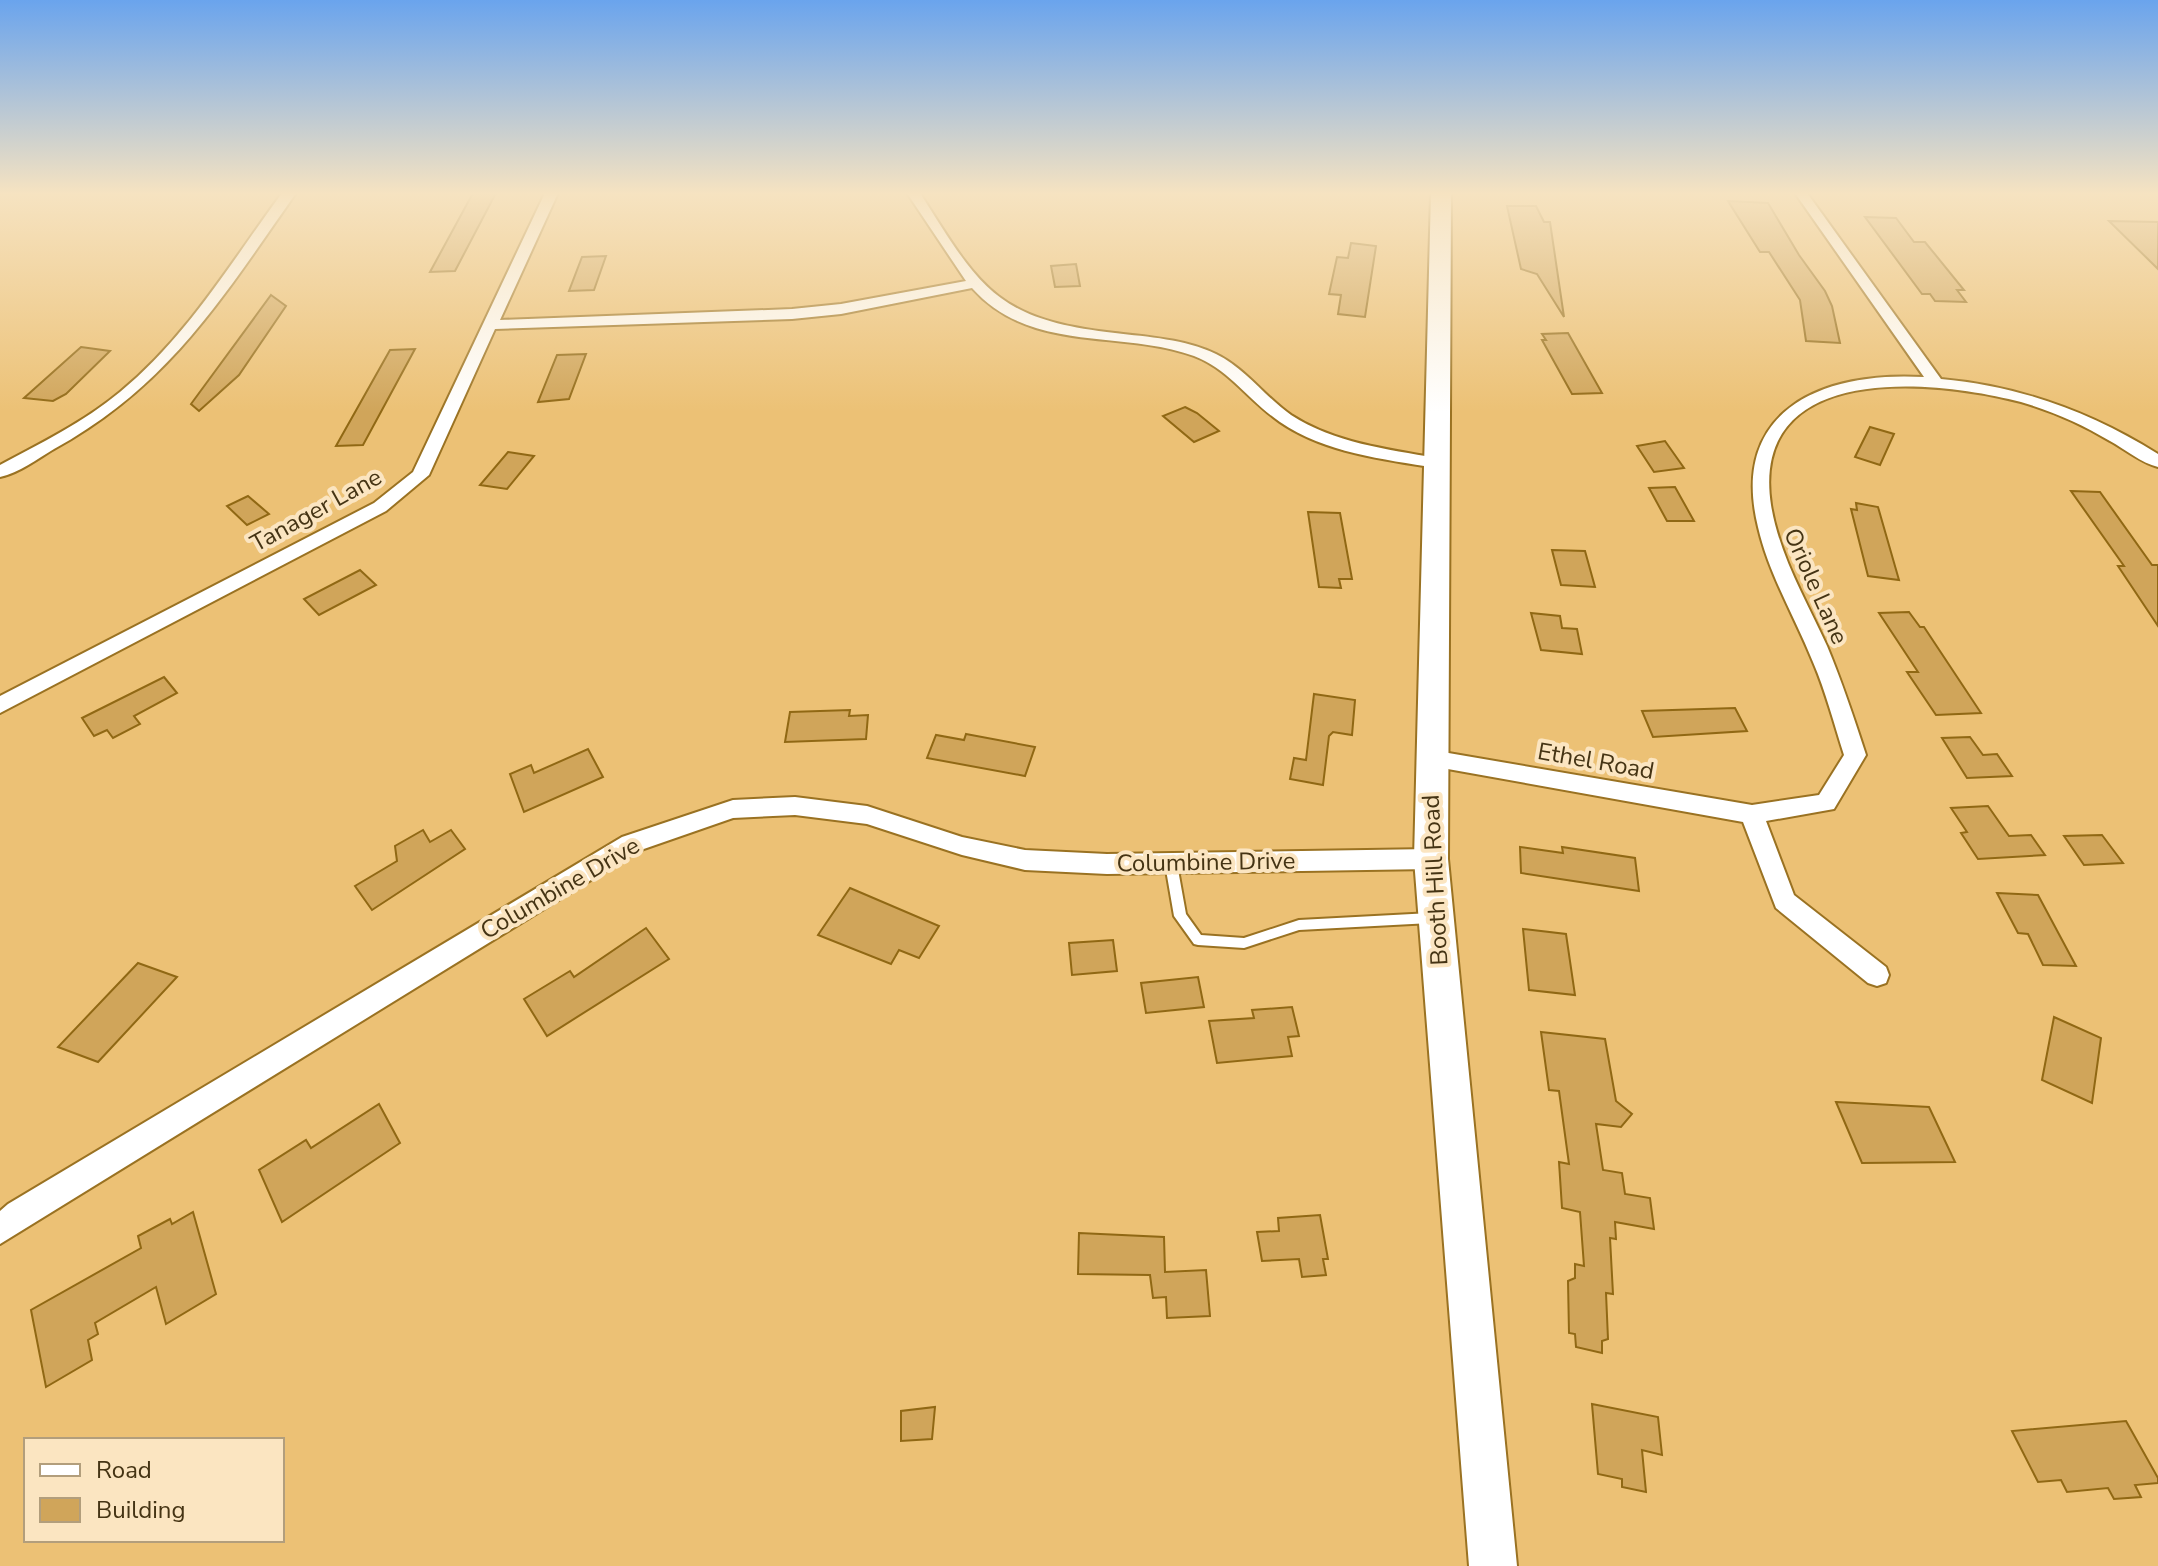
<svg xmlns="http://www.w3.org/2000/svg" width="2158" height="1566" font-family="'Nunito Sans',sans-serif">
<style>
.building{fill:#d0a55a;stroke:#906814;stroke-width:2}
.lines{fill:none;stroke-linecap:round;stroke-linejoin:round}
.lane-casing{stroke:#9a7222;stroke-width:4}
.street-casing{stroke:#9a7222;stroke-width:4}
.secondary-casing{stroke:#9a7222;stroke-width:4}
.lane{fill:#fff;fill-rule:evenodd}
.street{fill:#fff;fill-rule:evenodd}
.secondary{fill:#fff;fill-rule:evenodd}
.labels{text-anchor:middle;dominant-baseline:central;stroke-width:8;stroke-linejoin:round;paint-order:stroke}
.street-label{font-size:24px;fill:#453414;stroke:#fbe5c1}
</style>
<rect width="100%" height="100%" fill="#ecc175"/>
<g class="building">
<polygon points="473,193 496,193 455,271 430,272"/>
<polygon points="1728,201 1768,203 1799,255 1825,291 1832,306 1840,343 1806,341 1800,300 1769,252 1760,252"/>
<polygon points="1507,206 1536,206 1544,222 1550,222 1564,317 1537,274 1521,269"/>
<polygon points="1865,217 1896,218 1914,242 1925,242 1964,290 1957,290 1966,302 1935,301 1930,294 1922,294"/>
<polygon points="2109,221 2158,222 2158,269"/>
<polygon points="1351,243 1376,246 1365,317 1338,314 1341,295 1329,294 1337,257 1348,258"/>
<polygon points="606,256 594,290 569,291 582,257"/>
<polygon points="1076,264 1080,286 1055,287 1051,266"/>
<polygon points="271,295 286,306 239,375 199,411 191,404"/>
<polygon points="1568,333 1602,393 1572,394 1542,340 1546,340 1542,334"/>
<polygon points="81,347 110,351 66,394 53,401 24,398"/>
<polygon points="415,349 363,445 336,446 390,350"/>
<polygon points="586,354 569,399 538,402 557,355"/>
<polygon points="1185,407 1197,413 1219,431 1194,442 1163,416"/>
<polygon points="1870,427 1894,434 1880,465 1855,457"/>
<polygon points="1665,441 1684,468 1654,472 1637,446"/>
<polygon points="508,452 534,456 507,489 480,485"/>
<polygon points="1675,487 1694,521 1667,521 1649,488"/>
<polygon points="2071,491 2100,492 2152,565 2158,565 2158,626 2118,566 2124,566"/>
<polygon points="248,496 269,514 247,525 227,506"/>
<polygon points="1856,503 1878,507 1899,580 1868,576 1851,509 1857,510"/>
<polygon points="1308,512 1340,513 1352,579 1339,579 1341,588 1319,587"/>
<polygon points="1552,550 1585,551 1595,587 1561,585"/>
<polygon points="360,570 376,585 319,615 304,599"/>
<polygon points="1909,612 1920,627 1924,627 1981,713 1936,715 1907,672 1918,672 1879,613"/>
<polygon points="1531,613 1560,616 1562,628 1577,629 1582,654 1541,650"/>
<polygon points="164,677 177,693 134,716 140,724 113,738 107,730 94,736 82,718"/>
<polygon points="1314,694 1355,700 1352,735 1333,732 1329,736 1323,785 1290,779 1294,758 1306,760"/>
<polygon points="1735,708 1747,731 1653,737 1642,711"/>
<polygon points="850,710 849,716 868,715 866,739 785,742 790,712"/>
<polygon points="966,734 1035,747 1025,776 927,758 936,735 964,740"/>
<polygon points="1970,737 1983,755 1997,754 2012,776 1967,778 1942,738"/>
<polygon points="588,749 603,777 524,812 510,774 531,765 534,773"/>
<polygon points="1988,806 2009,836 2031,835 2045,855 1978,859 1961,833 1967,832 1951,808"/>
<polygon points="423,830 430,842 451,830 465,849 372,910 355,886 397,861 395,846"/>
<polygon points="2102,835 2123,863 2084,865 2064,836"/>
<polygon points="1520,847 1563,853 1562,847 1635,858 1639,891 1521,873"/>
<polygon points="850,888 939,926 919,958 899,950 891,964 818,935"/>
<polygon points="1997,893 2038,895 2076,966 2043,965 2028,934 2018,933"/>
<polygon points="646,928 669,959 547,1036 524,999 570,971 574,977"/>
<polygon points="1523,929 1566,934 1575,995 1529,990"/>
<polygon points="1113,940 1117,971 1072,975 1069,943"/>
<polygon points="138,963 177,977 98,1062 58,1047"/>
<polygon points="1198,977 1204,1007 1146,1013 1141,983"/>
<polygon points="1292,1007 1299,1036 1288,1037 1292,1056 1217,1063 1209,1021 1254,1018 1252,1010"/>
<polygon points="2054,1017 2101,1038 2092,1103 2042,1080"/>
<polygon points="1541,1032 1605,1039 1616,1101 1632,1114 1621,1127 1596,1124 1603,1170 1622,1173 1625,1194 1650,1198 1654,1229 1615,1222 1616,1239 1610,1238 1613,1294 1606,1293 1608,1339 1602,1341 1602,1353 1576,1347 1575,1334 1569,1333 1568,1281 1575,1278 1575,1264 1584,1266 1580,1212 1562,1208 1559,1162 1569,1164 1559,1091 1549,1090"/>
<polygon points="1836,1102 1929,1107 1955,1162 1862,1163"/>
<polygon points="379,1104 400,1143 282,1222 259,1170 306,1140 311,1148"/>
<polygon points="193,1212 216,1294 166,1324 156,1287 95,1323 98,1334 88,1340 92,1360 46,1387 31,1310 141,1248 138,1236 170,1219 172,1224"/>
<polygon points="1320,1215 1328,1259 1323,1259 1326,1275 1302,1277 1299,1259 1262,1261 1257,1232 1279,1231 1278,1218"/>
<polygon points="1079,1233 1164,1237 1165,1272 1206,1270 1210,1316 1167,1318 1166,1297 1153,1298 1150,1275 1078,1274"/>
<polygon points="1592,1404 1658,1417 1662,1455 1642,1450 1646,1492 1622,1487 1622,1479 1598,1474"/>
<polygon points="935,1407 932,1439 901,1441 901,1411"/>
<polygon points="2126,1421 2158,1478 2158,1483 2135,1485 2141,1497 2114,1499 2108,1488 2067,1492 2061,1480 2038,1482 2012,1431"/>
</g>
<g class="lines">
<defs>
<polygon id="lane" points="1171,859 1175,861 1177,864 1186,914 1201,935 1244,938 1299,920 1431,913 1435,914 1437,918 1435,922 1431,923 1299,930 1244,948 1198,945 1194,944 1174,916 1165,864 1167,861"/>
<g id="street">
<path d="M282 193H296C223 297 169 386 54 449 37 459 19 473 0 477V465C41 443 84 422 120 392 187 337 232 261 282 193Z"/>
<path d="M545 193H558L500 320 792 309 841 304 966 281 907 193H920C980 288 996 320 1115 333 1148 337 1185 339 1216 354 1245 368 1264 396 1291 415 1334 443 1387 449 1436 458L1445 463 1436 468C1383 459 1325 453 1280 422 1249 401 1229 369 1194 356 1119 329 1031 354 972 288L841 314 792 319 495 329 429 475 386 511 0 713V696L374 503 413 472Z"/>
<path d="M1795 193H1807L1941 379C2020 386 2091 412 2158 454V467C2141 463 2125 449 2110 441 2082 424 2052 411 2021 402 1933 379 1749 361 1771 505 1779 555 1806 600 1827 646 1842 682 1854 718 1866 755L1834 809 1766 821 1794 895 1886 967 1889 975 1886 983 1877 986 1868 983 1776 908 1743 822 1431 766 1420 758 1431 750 1752 805 1819 795 1844 755C1834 724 1826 692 1813 662 1795 617 1769 575 1758 527 1729 409 1824 371 1924 377Z"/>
<polygon points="795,797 867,806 962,837 1025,850 1107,854 1431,849 1439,852 1443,859 1439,866 1431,869 1107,874 1025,870 962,855 867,824 795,815 733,818 638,851 0,1244 0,1211 8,1204 622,837 733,800"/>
</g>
<polygon id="secondary" points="1431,193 1451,193 1448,859 1517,1566 1469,1566 1414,859"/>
</defs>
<use href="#lane" class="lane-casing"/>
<use href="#street" class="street-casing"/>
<use href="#secondary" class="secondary-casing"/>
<use href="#lane" class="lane"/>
<use href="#street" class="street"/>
<use href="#secondary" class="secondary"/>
</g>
<linearGradient id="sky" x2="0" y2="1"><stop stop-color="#6aa4ed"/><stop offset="0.47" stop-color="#f6e3c1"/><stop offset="1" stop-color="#f6e3c1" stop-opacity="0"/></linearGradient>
<rect width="2158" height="412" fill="url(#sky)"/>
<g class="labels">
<g class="street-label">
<text transform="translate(316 510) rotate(-29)">Tanager Lane</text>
<text transform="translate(1816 586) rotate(66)">Oriole Lane</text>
<text transform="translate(1596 761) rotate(10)">Ethel Road</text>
<text transform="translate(1206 862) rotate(-1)">Columbine Drive</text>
<text transform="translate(1435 880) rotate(-93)">Booth Hill Road</text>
<text transform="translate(560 888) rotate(-30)">Columbine Drive</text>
</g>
</g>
<rect x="24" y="1438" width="260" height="104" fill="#fbe5c1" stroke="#b29e7c" stroke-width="2"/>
<rect x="40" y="1464" width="40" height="12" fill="#ffffff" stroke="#b29e7c" stroke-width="2"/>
<text x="96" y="1478" font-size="24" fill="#453414">Road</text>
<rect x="40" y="1498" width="40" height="24" fill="#d0a55a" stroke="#b29e7c" stroke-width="2"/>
<text x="96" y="1518" font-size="24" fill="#453414">Building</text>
</svg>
